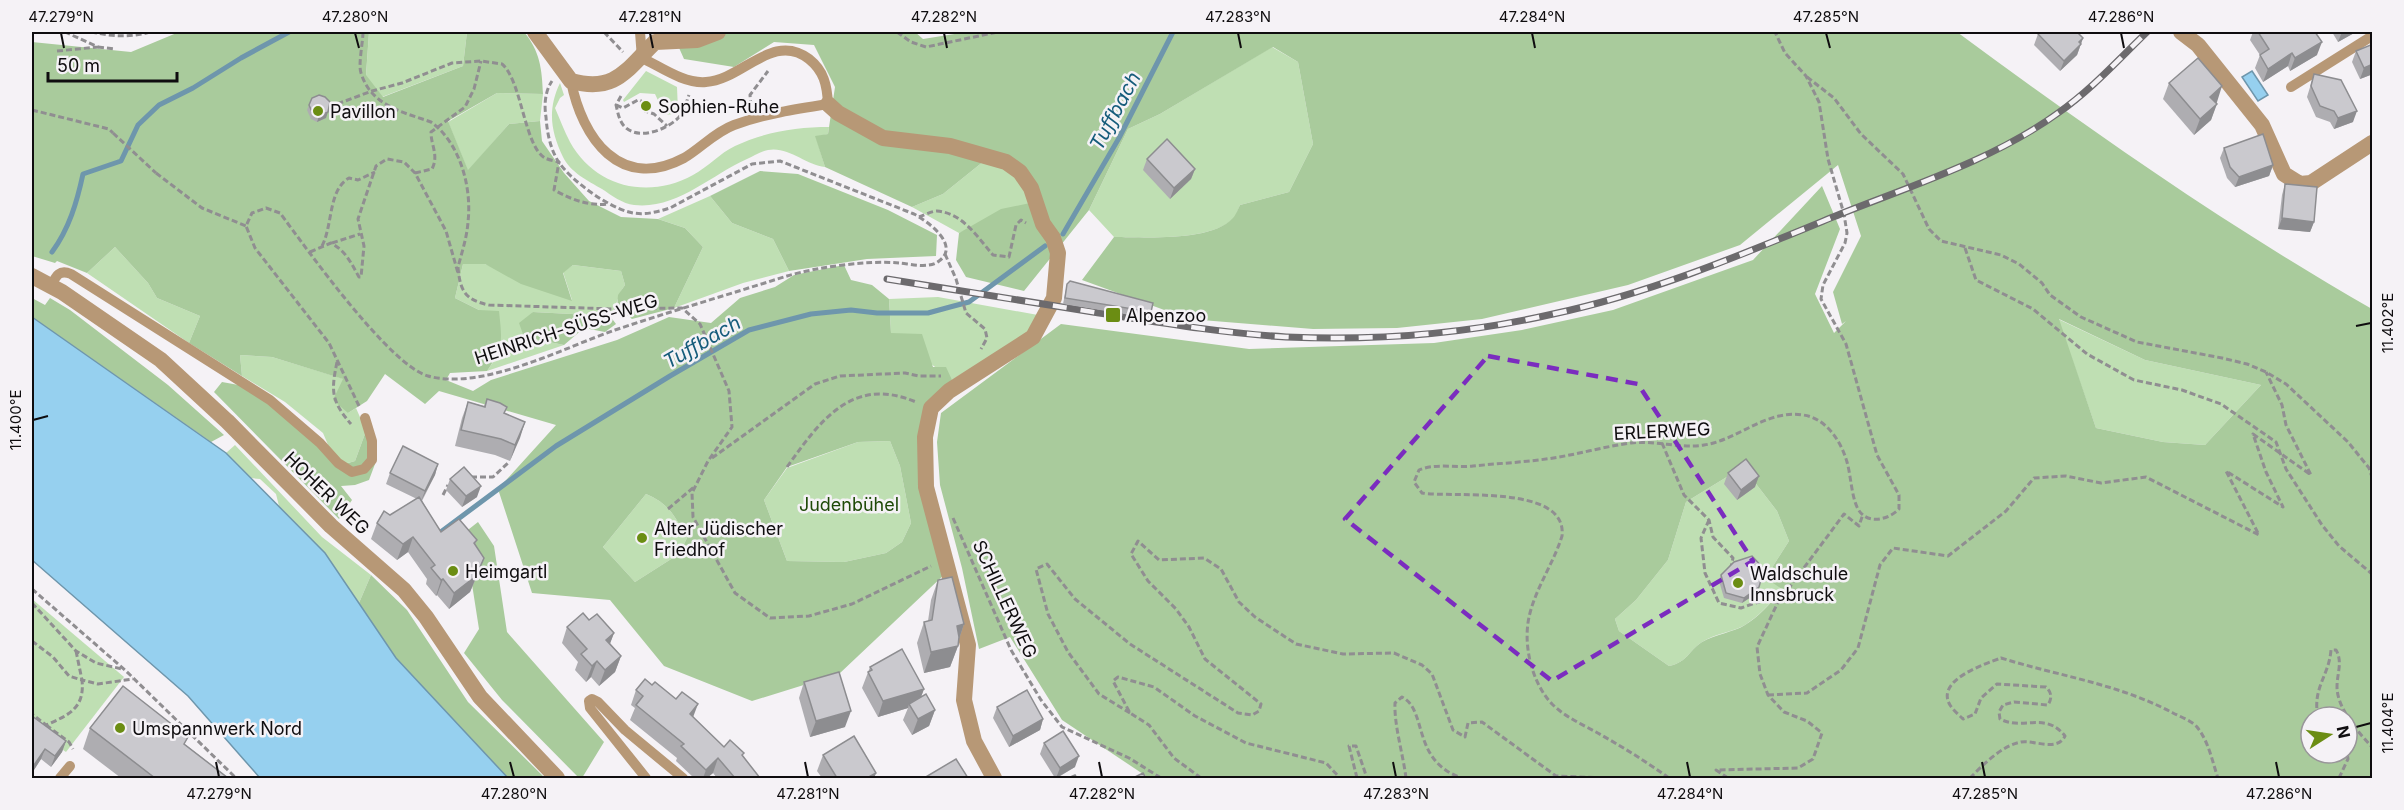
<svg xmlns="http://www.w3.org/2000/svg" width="2404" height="810" font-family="Inter,sans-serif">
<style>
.green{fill:#bfdfb3}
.forest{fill:#a9cb9c;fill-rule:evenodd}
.water{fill:#96d0ef;stroke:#6e96ac;stroke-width:1.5}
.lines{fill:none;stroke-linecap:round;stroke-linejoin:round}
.stream{stroke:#6e96ac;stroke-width:5}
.path{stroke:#908e91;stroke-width:3;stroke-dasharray:6 3;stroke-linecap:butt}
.service{stroke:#b79876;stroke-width:10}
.minor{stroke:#b79876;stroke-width:16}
.tertiary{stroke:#b79876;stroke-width:16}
.rail-casing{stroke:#6c6a6d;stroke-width:7}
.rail{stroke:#f5f2f6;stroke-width:4.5;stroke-dasharray:14;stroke-linecap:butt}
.path-bridge{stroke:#908e91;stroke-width:3;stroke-dasharray:6 3;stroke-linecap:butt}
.wall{fill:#aeadb1}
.shaded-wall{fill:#8d8d90}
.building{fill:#cac9ce;stroke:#8d8d90;stroke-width:1.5}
.marked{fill:none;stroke:#7b2cbf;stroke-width:4.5;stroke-dasharray:12 8;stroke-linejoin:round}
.ticks{fill:none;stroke:#0f0d0f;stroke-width:2}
.poi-dot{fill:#6b8d13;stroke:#f5f2f6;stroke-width:2}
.labels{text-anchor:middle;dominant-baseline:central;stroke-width:5;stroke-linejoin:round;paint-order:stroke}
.poi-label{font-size:18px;fill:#0f0d0f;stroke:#f5f2f6;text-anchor:start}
.street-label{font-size:18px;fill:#0f0d0f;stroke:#f5f2f6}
.park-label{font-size:18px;fill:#1e4907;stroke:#f5f2f6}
.water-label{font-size:20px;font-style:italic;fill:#165c7b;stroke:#f5f2f6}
.neatline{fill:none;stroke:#0f0d0f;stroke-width:2}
.ticks-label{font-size:15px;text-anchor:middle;fill:#0f0d0f}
</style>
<rect width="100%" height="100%" fill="#f5f2f6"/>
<g class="green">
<polygon points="369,32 467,32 463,66 382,97 366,76"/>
<path d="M1272 47 1298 62 1313 144 1289 192 1240 205C1238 209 1237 215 1234 218 1210 242 1145 237 1114 237L1089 210 1128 129 1160 114Z"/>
<polygon points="646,71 677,87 678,111 673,114 665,115 655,94 640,93 624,102 623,100"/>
<path d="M560 83 564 95 560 98 555 108C560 119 564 131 570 142 595 187 648 200 693 175 708 167 720 153 735 146 764 132 797 127 829 127L828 134 816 137 825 167C806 165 788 146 768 150 761 151 754 156 747 159 711 175 676 210 634 205 623 204 611 195 602 189 588 181 570 172 563 157 551 132 547 110 560 83Z"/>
<polygon points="497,93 543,94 540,121 509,124 468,171 448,122"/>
<polygon points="989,157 1006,162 1036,202 959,233 912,207 943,194"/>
<polygon points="710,196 732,223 773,239 789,271 743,283 674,308 703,247 685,228 658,219"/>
<polygon points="115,247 148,283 157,298 200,316 189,343 87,273"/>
<path d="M463 264H485L572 300 563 272 573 265 621 271 625 285C617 295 618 305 610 316L533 312 524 337 564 345 487 371 498 355 479 310 455 298Z"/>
<polygon points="938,297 1038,315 1029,333 952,380 891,333 889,299"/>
<polygon points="2058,319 2145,360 2261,385 2205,445 2163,442 2096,428"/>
<polygon points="240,355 272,357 344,379 348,413 356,408 366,431 355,461 337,466 323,433 285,402 242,376"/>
<polygon points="890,441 900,466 911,523 902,542 886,553 844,562 787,561 764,500 787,468 858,442"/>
<polygon points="235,445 322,537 371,575 359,603 325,553 279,506 276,494 260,479 250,478 226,453"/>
<path d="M1743 467 1777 511 1789 541 1773 566 1782 589C1772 602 1759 616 1745 625 1734 632 1716 633 1702 642 1688 651 1688 662 1669 666L1619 631 1615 619 1636 600 1668 560 1686 502Z"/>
<path d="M646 494C670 504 675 517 687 538L679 554 635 582 603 547Z"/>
<polygon points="32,599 124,677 66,752 32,728"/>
</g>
<g class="forest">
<path d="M179 32H369L366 75 383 97 463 66 467 32H524C540 51 542 69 543 94L497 93 448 121 468 170 509 124 540 121 542 141 564 173 589 201 621 217 658 219 685 228 703 247 674 308 632 319 617 307 618 295 625 285 621 271 573 265 563 273 572 301 521 284 485 264H463L455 298 479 310 499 311C502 340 504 346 487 371L450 373 446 380 473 391 491 380 617 340 669 317 711 323 740 298 775 287 794 275 844 265 851 280 872 285 889 299 891 333 922 334 933 367H946L952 380 920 426 947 572 839 674 752 701 664 666 610 600 532 593 498 489 556 425 439 391 425 404 385 374 367 401 348 413 333 400 343 379 272 357 240 355 242 376 189 343 200 316 157 298 148 283 115 247 87 273 57 261 55 263 32 256V42L131 52ZM890 441 900 466 911 523 902 542 886 553 844 562 787 561 764 500 787 467 858 442ZM646 494C670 504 675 517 687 538L679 554 635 582 603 547Z"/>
<path d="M672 32H915L923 39 967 32H1957C2091 131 2227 226 2372 309V778H1149L1062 720 1010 637 979 649 962 568 940 485 937 442 941 413 1061 324 1249 349 1434 343 1522 330 1613 310 1753 260 1822 186 1840 229 1815 294 1834 333 1846 321 1842 324 1833 292 1861 236 1838 165 1740 245 1628 285 1482 319 1397 328 1313 329 1189 319 1082 280 1114 237C1145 237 1211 242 1233 218 1236 215 1238 209 1240 205L1289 192 1313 144 1298 62 1273 47 1160 114 1128 129 1089 210 1024 291 966 277 956 260 959 233 1001 209 1035 202 1031 188 989 157 943 194 912 207 825 167 815 136 828 134 835 87 814 45 774 42 734 67 684 59ZM2059 319 2145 360 2261 385 2205 445 2163 442 2096 428ZM1743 467 1777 511 1789 541 1773 566V583L1782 589C1772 602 1759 617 1745 625 1734 632 1716 634 1702 642 1688 651 1688 662 1669 666L1619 631 1615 619 1636 600 1668 560 1686 502ZM2311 717H2347V753H2311Z"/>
<polygon points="760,171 798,174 888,210 937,235 936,256 867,259 789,271 773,239 732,223 710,196"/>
<polygon points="32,298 45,305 50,298 70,310 168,385 224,435 211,442 32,317"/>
<polygon points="533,312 610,316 616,324 605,332 584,328 564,345 524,337 519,323"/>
<polygon points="222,382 244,386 330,448 338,466 355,461 366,431 375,464 369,480 355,485 341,486 352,500 339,519 214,392"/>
<polygon points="478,522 494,546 507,632 604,742 582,778 579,778 502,700 464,653 479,629 464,533"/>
<polygon points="371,575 407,610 468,702 545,778 508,778 396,658 359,603"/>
</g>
<g class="water">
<polygon points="2252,71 2268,95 2258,101 2242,77"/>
<polygon points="32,317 226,453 325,553 396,658 508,778 260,778 188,696 32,560"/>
</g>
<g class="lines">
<g class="stream">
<polyline points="1063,234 1119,138 1173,32"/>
<path d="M52 252C69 229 77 202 83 174L121 161 138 125 159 105 193 88 241 58 289 32"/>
<polyline points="438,534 556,446 670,376 749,330 811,314 851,310 877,313 928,313 950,307 969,302 1045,246"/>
</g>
<g class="path">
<path d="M91 32C111 36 130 38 150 32"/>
<path d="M363 32C363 42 358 65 361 73 371 106 403 112 431 122 460 143 472 187 468 222 467 237 462 252 458 267 460 291 465 300 489 305L615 309 682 308 700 324 729 391 732 427 708 461 692 493 693 517 735 593 770 618 809 616 852 604 931 566"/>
<polyline points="604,32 623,52"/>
<polyline points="897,32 911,42 926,47 998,32"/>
<polyline points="98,47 115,49"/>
<polyline points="57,51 98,47 65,32"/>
<polyline points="1807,77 1834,98 1861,134 1903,174 1929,229 1941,241 2001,255 2019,264 2042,283 2050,295 2081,317 2137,342 2222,358 2247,364 2266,372 2286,384 2348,442 2369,468 2372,477"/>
<path d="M621 96 616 105C618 113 619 121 625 127 639 141 669 129 680 116 685 111 686 102 689 95"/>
<polyline points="616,105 623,108 638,100 641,101 645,111 654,114 667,126"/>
<polyline points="751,106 750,95 768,71"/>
<path d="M329 107 372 91 402 83 452 63 481 61 502 64C522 81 524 146 545 158 549 160 555 161 559 162L554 190C573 200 587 206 609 204"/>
<polyline points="32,110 109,129 113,133"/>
<polyline points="156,173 202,208 246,226"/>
<path d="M415 173 432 169C439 155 431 146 431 132L465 107 474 89 481 61"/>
<path d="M919 217C924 215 932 211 937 211 963 213 978 238 993 255L1009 257 1016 225 1021 220 1026 223"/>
<polyline points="332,243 360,234"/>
<path d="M322 246C333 225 328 190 349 178L358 180 375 172"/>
<polyline points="1965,248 1976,280 2033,309 2087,354 2134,380 2182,390 2221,404 2276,442 2286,469 2322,525 2339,546 2372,574"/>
<path d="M310 252 331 243C346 251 351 263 359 277H361L364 246 358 219 376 166 387 159 404 162 415 173 446 231 458 273"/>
<polyline points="945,254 956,279 966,313 985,329 987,338 981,349"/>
<path d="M337 362C331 391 331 401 351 424"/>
<path d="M359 406 329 343 255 248 246 226 252 213 266 208 280 213C307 249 389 365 428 376 482 391 563 348 615 330 672 311 730 294 787 276 817 267 869 260 899 263 911 264 929 269 939 261 961 245 927 221 914 214L780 161 752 164 670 208C657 212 643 216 629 212 608 207 570 180 558 161 550 148 547 132 546 117 544 105 545 91 552 81"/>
<polyline points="1662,443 1684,495 1709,520 1713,537 1733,558 1731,567"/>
<polyline points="712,458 815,384 840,376 905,373 919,376 941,376"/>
<path d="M787 467C820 421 852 375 916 402"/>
<polyline points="471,477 493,477 508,463"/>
<polyline points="443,495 448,485"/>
<polyline points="668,509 694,487"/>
<polyline points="953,518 1011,650 1041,700 1062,727 1129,758 1161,778"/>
<polyline points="1709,520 1701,538 1705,573 1719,603 1741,608 1767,599 1776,603"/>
<polyline points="32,589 125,670 236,778"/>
<polyline points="32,603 76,651 96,663 122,669"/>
<path d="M32 641 53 657 69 676 82 680C85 708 69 715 46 725L32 714"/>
<polyline points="76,651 82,680 98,684 133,679"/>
<polyline points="1768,695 1807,693 1841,670 1858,648 1880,565 1893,548 1948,556 2006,511 2034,478 2066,476 2101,483 2146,477 2259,535 2226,471 2283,507 2266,472 2253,434 2311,475 2286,425 2282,405 2266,372"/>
<polyline points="1130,713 1099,694 1068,652 1048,614 1036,569 1047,564 1075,599 1130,644 1238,713 1252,715 1259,711 1261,704 1205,659 1189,627 1176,609 1148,581 1131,554 1138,541 1159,560 1204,558 1221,569 1239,602 1255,617 1296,644 1343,654 1394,653 1422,665 1432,674 1453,730 1465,737 1468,723 1482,722 1556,776 1605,778"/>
<path d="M2318 717C2312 688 2329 676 2331 650H2336C2343 662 2337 673 2337 687 2337 708 2358 732 2372 747"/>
<polyline points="46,725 69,742 73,749"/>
<polyline points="1201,778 1174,758 1149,725 1130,713 1113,681 1118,677 1154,687 1195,716 1246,743 1326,763 1340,778"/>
<polyline points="1357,778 1349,746 1356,746 1367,778"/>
<path d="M1406 778C1403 754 1394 725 1395 703L1402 697C1428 710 1411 761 1462 778"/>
<path d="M1669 778C1648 763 1626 749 1603 736 1586 726 1566 718 1552 704 1531 682 1522 642 1530 613 1537 586 1554 562 1562 536 1568 484 1454 498 1422 493L1414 482 1419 470C1435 463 1456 468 1473 466 1502 463 1531 462 1559 457 1583 453 1607 446 1631 443 1655 440 1680 449 1704 445 1738 440 1767 409 1803 415 1826 418 1841 441 1847 462 1851 476 1851 493 1857 507 1865 525 1887 521 1899 509V495L1877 455 1846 344 1821 299 1823 285 1845 243 1847 233 1844 214 1828 159 1819 102 1806 76 1785 53 1775 32"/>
<polyline points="1728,778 1716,770 1798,768 1813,759 1822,733 1807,721 1784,712 1768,695 1760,674 1757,647 1777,604 1844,514 1859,526 1863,514"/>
<path d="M1970 778C1983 765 2001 746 2021 742 2035 740 2057 752 2065 736 2045 711 2024 731 2000 719L1999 712 2003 705 2014 702 2048 705C2052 698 2052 693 2046 687L1997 684 1981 698 1975 714 1963 719C1959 715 1953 710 1950 705 1935 680 1985 664 2001 658 2059 676 2119 684 2173 713 2181 717 2192 721 2197 727 2209 742 2212 761 2218 778"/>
<polyline points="2036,778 2045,778"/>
<polyline points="2339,778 2348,759 2347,753"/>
</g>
<g class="service">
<path d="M571 81C582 138 620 192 684 158 701 148 715 132 734 125 764 114 796 109 828 104 827 85 824 71 809 59 773 31 742 80 706 82 684 84 661 67 642 58L640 32"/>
<polyline points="2291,87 2372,36"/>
<path d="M51 286C56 276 59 269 71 274L270 400 320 443 338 463 352 472 364 469 372 460V441L365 418"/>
<polyline points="60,778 70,766"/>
<polyline points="646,778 590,708 589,701 592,699 598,702 625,730 683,778"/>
</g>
<g class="minor">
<path d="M535 32 571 81C616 93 626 70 655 42L697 40 718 32"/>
<polyline points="2181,32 2198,45 2262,125 2284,174 2300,184 2311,183 2372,143"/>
<polyline points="828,104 838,113 883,138 950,146 1006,162 1020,172 1031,188 1043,224 1053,238 1058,253 1054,298 1033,337 949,391 931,408 925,437 926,487 968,645 964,700 974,741 994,778"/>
</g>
<polyline class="tertiary" points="32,276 62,292 161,360 227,421 331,526 404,590 426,617 480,697 557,778"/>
<defs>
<path id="rail" d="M887 279C955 290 1024 301 1093 312 1157 322 1221 333 1286 337 1375 341 1466 334 1553 314 1651 293 1741 255 1833 217 1907 187 1992 161 2058 113 2091 90 2118 60 2147 32"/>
</defs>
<use href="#rail" class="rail-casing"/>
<use href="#rail" class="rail"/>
<polyline class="path-bridge" points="113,133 156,173"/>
</g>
<g class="wall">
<polygon points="2253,32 2315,32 2317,55 2290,71 2288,66 2263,82 2255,68 2260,55 2250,40"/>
<polygon points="2332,32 2356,32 2338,42"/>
<polygon points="2038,34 2083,38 2077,55 2060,71 2034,45"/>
<polygon points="2373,44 2373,74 2360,79 2352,62 2356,51"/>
<polygon points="2314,74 2353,122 2334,129 2330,122 2316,117 2307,97"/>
<polygon points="2169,83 2217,102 2211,120 2194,135 2163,99"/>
<polygon points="309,105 326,118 317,122 311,119 307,110"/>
<polygon points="2224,148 2273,165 2269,176 2235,187 2227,178 2220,158"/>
<polygon points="1147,159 1195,169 1191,179 1170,199 1143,170"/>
<polygon points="2285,184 2314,222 2310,232 2278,229 2282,195"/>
<polygon points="1067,284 1151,312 1149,318 1063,304"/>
<polygon points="487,399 507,407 504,414 525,422 510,461 495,455 455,446 462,418 468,402 484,406"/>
<polygon points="438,464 435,475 422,501 441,532 477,540 475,545 478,574 470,592 449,609 437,595 436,596 426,584 427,579 408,552 397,560 371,539 377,523 417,499 386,484 390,473"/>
<polygon points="1728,473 1755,487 1737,500 1724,484"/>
<polygon points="450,479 477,497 462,507 446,490"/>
<polygon points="1721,575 1759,587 1757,593 1742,603 1724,598 1719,581"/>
<polygon points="938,580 964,624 959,639 958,646 950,667 924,673 917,643 924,622 928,621 931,600"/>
<polygon points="589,620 614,633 610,643 621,656 615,672 599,686 591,677 586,682 575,670 578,662 562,643 567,627"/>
<polygon points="870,667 924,689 921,697 935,710 929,726 912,735 903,720 908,708 878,717 862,688"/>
<polygon points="804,682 845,727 810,737 799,698"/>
<polygon points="636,690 693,717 724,747 743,757 760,778 717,778 713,773 707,778 694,778 676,761 677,758 630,720 635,708 631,705"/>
<polygon points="997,707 1043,719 1040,730 1009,747 993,718"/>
<polygon points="32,716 66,741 62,752 51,767 41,759 32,773"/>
<polygon points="90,728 186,745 228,778 121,778 83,749"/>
<polygon points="1044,743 1075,767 1057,778 1055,778 1040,754"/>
<polygon points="823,755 876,773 874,778 822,778 817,771"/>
</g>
<g class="shaded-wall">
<polygon points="2342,32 2356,32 2338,42"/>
<polygon points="2083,38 2077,55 2060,71 2064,61"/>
<polygon points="2322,42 2317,55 2290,71 2295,58"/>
<polygon points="2292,53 2288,66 2263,82 2268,69"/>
<polygon points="2373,64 2373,74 2360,79 2364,68"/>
<polygon points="2222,86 2217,102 2205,113 2210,97"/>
<polygon points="2217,104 2211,120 2194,135 2200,119"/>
<polygon points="2357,111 2353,122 2334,129 2338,118"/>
<polygon points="328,112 326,118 317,122 319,116"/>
<polygon points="2273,165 2269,176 2235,187 2239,177"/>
<polygon points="1195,169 1191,179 1170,199 1174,188"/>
<polygon points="2282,218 2314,222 2310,232 2278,229"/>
<polygon points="525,422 520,438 510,461 515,445"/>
<polygon points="438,464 435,475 421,501 425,491"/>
<polygon points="1759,476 1755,487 1737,500 1741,490"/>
<polygon points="481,486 477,497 462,507 466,496"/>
<polygon points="413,537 408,552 397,560 403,544"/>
<polygon points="484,558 470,592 449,609 454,593"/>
<polygon points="443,579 437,595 436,596 441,580"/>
<polygon points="1759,587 1757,593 1742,603 1744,598"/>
<polygon points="964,624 957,645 957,626"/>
<polygon points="614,633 608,649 606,640"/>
<polygon points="958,646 950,667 924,673 931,652"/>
<polygon points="621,656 615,672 599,686 605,670"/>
<polygon points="597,661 591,677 586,682 592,666"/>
<polygon points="924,689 918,705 909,704 908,708 878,717 883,701"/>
<polygon points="698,704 692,720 690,714"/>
<polygon points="935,710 929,726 912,735 918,719"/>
<polygon points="851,711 845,727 810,737 816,721"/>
<polygon points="1043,719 1040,730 1009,747 1013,736"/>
<polygon points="66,741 62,752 51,767 55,756"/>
<polygon points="45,749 41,759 32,773 32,768"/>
<polygon points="1079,756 1075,767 1056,778 1060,768"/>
<polygon points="718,758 713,773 707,778 703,778 706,770"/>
<polygon points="876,773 874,778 867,778"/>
</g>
<g class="building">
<polygon points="2041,32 2077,32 2083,38 2079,42 2081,44 2064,61 2038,34"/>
<polygon points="2258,32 2315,32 2322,42 2295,58 2292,53 2268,69 2260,55 2269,49"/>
<polygon points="2373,44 2373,64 2364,68 2356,51"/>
<polygon points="2198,58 2222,86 2210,97 2217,104 2200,119 2169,83"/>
<polygon points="2314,74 2341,80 2357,111 2338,118 2334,111 2320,106 2311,86"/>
<polygon points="319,95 325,97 330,102 328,112 319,116 313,114 309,105 312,98"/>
<polygon points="2263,134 2273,165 2239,177 2230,167 2224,148"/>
<polygon points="1167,139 1195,169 1174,188 1147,159"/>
<polygon points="2285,184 2317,187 2314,222 2282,218"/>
<polygon points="1070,281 1153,303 1151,312 1065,298 1067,284"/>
<polygon points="487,399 500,403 507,407 504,413 525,422 515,445 501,439 461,430 468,402 485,407"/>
<polygon points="403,446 438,464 425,491 390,473"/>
<polygon points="1746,459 1759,476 1741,490 1728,473"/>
<polygon points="464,467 481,486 466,496 450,479"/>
<polygon points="419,497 441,532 459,519 477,540 474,543 484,558 476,576 454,593 443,579 441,580 431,568 435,565 413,537 403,544 377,523 384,511 390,515"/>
<polygon points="1752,556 1764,569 1759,587 1744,598 1726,593 1721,575 1734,562"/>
<polygon points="952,577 964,624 957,626 959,637 958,646 931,652 924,622 932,620 938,580"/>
<polygon points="583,613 589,620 597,614 614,633 606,640 621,656 605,670 597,661 592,666 581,654 587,649 567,627"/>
<polygon points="902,649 924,689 883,701 868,672 872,670 870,667"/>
<polygon points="839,672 851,711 816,721 804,682"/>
<polygon points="645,679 652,685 655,682 676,699 682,692 698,704 690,714 724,747 730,740 744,753 742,755 760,778 735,778 718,758 706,770 681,746 684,744 636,705 643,696 636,690"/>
<polygon points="123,686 188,737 184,744 228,778 155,778 90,728"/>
<polygon points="1027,690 1043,719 1013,736 997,707"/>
<polygon points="926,694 935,710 918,719 909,704"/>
<polygon points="32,716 66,741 55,756 45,749 32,768"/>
<polygon points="1063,731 1079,756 1060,768 1044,743"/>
<polygon points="854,736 876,773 867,778 837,778 823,755"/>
<polygon points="956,759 968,778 924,778"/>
<polygon points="1143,773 1146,778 1133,778"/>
<polygon points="1075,775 1077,778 1068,778"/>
</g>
<path class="marked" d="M1488 356 1638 384 1753 561 1552 681 1345 519Z"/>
<path class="ticks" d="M61 33 64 48M355 33 359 48M650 33 653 48M944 33 947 48M1238 33 1241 48M1532 33 1535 48M1826 33 1830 48M2121 33 2124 48M2356 326 2371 323M33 420 48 416M2356 727 2371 723M216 762 219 777M510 762 514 777M805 762 808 777M1099 762 1102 777M1393 762 1396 777M1687 762 1690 777M1982 762 1985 777M2276 762 2279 777"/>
<g class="poi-dot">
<circle cx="646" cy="106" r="6"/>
<circle cx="318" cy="111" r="6"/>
<rect x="1105" y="307" width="16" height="16" rx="3"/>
<circle cx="642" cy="538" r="6"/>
<circle cx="453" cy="571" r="6"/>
<circle cx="1738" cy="583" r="6"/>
<circle cx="120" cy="728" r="6"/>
</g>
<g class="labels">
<g class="poi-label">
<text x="658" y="106">Sophien-Ruhe</text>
<text x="330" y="111">Pavillon</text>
<text x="1126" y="315">Alpenzoo</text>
<text x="654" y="528">Alter Jüdischer<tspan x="654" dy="21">Friedhof</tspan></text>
<text x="465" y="571">Heimgartl</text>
<text x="1750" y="573">Waldschule<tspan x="1750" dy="21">Innsbruck</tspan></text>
<text x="132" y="728">Umspannwerk Nord</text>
</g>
<g class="street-label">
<text transform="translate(566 329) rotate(-18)">HEINRICH-SÜSS-WEG</text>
<text transform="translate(1662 431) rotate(-3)">ERLERWEG</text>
<text transform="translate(327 493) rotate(44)">HOHER WEG</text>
<text transform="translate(1005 599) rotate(65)">SCHILLERWEG</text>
</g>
<g class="park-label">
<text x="849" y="504">Judenbühel</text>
</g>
<g class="water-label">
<text transform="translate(1115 111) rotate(-62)">Tuffbach</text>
<text transform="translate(702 342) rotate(-30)">Tuffbach</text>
</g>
</g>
<rect width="2404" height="810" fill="none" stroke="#f5f2f6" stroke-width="66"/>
<g transform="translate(2329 735) rotate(78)"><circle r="28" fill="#f5f2f6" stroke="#99969a" stroke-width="1.5"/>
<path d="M0-4.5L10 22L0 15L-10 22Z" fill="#6b8d13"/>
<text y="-9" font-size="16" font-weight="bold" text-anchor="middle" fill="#0f0d0f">N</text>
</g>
<path d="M48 72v9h129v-9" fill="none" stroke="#0f0d0f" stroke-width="3"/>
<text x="57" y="72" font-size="18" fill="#0f0d0f" stroke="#f5f2f6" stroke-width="4.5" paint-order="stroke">50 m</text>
<rect x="33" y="33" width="2338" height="744" class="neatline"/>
<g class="ticks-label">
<text x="61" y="22">47.279°N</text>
<text x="355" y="22">47.280°N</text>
<text x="650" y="22">47.281°N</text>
<text x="944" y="22">47.282°N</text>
<text x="1238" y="22">47.283°N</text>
<text x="1532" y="22">47.284°N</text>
<text x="1826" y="22">47.285°N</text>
<text x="2121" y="22">47.286°N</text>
<text transform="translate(2388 323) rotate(-90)" y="5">11.402°E</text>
<text transform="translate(16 420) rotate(-90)" y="5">11.400°E</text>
<text transform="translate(2388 723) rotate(-90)" y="5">11.404°E</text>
<text x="219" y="799">47.279°N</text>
<text x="514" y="799">47.280°N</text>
<text x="808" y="799">47.281°N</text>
<text x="1102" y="799">47.282°N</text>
<text x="1396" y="799">47.283°N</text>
<text x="1690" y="799">47.284°N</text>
<text x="1985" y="799">47.285°N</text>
<text x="2279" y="799">47.286°N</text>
</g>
</svg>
